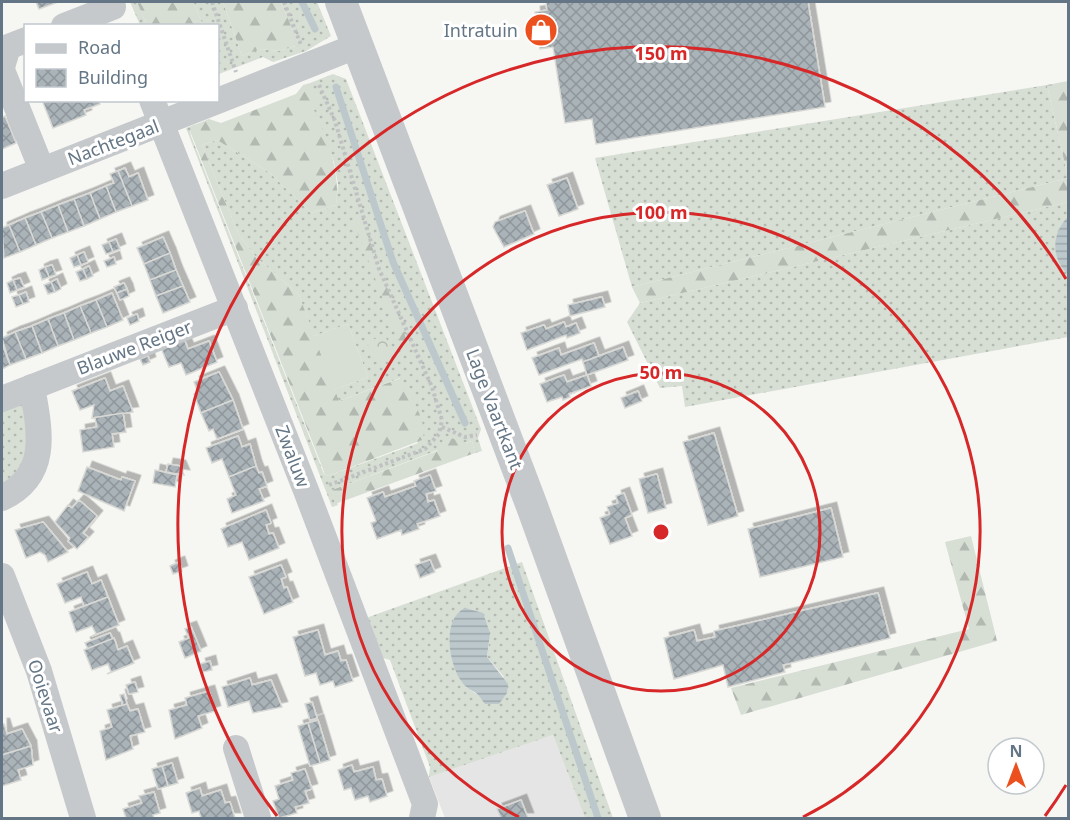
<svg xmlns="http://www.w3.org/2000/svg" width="1070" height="820" font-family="'Noto Sans',sans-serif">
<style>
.built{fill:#e4e5e4}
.grass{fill:url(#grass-dots);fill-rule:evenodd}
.forest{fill:url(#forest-firs)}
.park{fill:url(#park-crowns)}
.pitch{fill:#d7ded3}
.water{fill:url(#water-rules)}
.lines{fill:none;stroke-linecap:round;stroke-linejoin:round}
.stream{stroke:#bcc8cc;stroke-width:7}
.building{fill:url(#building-cross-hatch);stroke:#d8d8d5;stroke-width:1.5;filter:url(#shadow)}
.path{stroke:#bfc1c3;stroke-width:4;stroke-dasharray:3 3;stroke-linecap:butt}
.minor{stroke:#c6c9cc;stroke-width:26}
.tertiary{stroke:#c6c9cc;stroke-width:32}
.ring{fill:none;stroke:#d62828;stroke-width:3}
.labels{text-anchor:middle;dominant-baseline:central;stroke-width:6;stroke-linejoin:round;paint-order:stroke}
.poi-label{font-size:18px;fill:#647685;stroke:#fff;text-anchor:end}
.street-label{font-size:18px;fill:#647685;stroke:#fff}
.centre{fill:#d62828;stroke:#fff;stroke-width:3}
.ring-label{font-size:18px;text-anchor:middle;font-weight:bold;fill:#d62828;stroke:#fff;stroke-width:6;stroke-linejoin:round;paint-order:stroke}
</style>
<defs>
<pattern id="grass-dots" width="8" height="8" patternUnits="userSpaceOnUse" patternTransform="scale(1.5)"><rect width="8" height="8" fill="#d7ded3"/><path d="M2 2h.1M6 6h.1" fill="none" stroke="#b2b9b1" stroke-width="1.8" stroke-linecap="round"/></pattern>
<pattern id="forest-firs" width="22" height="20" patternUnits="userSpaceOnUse" patternTransform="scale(1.5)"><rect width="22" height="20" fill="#d7ded3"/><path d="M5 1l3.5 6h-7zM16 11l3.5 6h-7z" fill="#b2b9b1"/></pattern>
<pattern id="park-crowns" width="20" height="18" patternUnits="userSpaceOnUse" patternTransform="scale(1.5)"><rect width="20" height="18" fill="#d7ded3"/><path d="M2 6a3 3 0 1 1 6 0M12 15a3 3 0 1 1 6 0" fill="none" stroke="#b2b9b1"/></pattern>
<pattern id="water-rules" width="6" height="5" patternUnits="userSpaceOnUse" patternTransform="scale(1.5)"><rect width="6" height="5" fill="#bcc8cc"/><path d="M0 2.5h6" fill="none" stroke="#9ca7ab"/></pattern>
<pattern id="building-cross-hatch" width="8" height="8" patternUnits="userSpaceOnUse" patternTransform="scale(1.5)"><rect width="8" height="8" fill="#aab3b8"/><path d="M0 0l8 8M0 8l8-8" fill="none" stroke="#8e969b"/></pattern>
<filter id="shadow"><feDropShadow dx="5.5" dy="-5.5" stdDeviation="0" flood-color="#0004"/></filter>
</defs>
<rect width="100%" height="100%" fill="#f6f6f3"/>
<polygon class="built" points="553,735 585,818 445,818 429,777"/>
<g class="grass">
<polygon points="130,2 137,2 147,25 140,25"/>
<polygon points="193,2 223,2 242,56 261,49 279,51 299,45 281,2 317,2 331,36 306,51 273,62 263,57 219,74 218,77 218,26 203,25"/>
<polygon points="333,74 346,79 481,429 478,438 482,451 475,453 472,441 438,450 332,490 338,505 332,507 186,128 196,124 190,131 191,136 324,474 328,476 413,445 418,443 400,378 339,401 334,390 368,377 348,324 314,336 299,295 256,257 239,235 202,145 217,140 270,173 311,213 336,205 338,184 334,162 313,108 310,83"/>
<polygon points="1047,85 1068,178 632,287 595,158"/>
<polygon points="1068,202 1068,217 1056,237 1068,274 1068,337 685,407 682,386 660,388 627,322 640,303"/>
<polygon points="27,396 28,460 2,488 2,406"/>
<path d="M522 562 613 818H585L553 735 429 777 430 767 390 660 380 657 366 618ZM451 631 489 642 487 657 504 677 480 696C455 683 451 657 451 631Z"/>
</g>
<g class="forest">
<polygon points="137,2 193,2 203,25 147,25"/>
<polygon points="223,2 281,2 299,45 279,51 261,49 242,56"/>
<polygon points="1068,81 1068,202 640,303 632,287 1068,178 1047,85"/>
<path d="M310 83 319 103 313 108C327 139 341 171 336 205L311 213 270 173 217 140 202 145 239 235 256 257 299 295 339 401 401 378C408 391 430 425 422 440L328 476 325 474 190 131 192 126 209 119 221 123 296 94 303 85Z"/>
<polygon points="362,220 410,349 403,352 354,223"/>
<polygon points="446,436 465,443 472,441 475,453 335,504 332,490 437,451"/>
<polygon points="971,536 997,641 741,715 731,688 969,629 945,542"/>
</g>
<polygon class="park" points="385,335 393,355 374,362 367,342"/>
<polygon class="pitch" points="348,324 368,377 334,390 314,336"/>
<g class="water">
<path d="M1068 217V274C1051 259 1051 233 1068 217Z"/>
<path d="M465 608 483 613 490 633 487 657 508 684 507 693 499 704H485C483 702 482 699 480 697 476 691 466 689 462 682 449 665 441 619 465 608Z"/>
</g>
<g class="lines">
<g class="stream">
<polyline points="302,2 315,29"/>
<polyline points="336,87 393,262 465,423"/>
<polyline points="508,548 598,818"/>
</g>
</g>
<g class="building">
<polygon points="36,2 58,2 39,9"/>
<polygon points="546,2 808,2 825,107 596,144 592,119 565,123 553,47 540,49 535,12 547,10"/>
<polygon points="42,100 99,100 100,104 84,110 86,115 53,128"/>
<polygon points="5,116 16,143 2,149 2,118"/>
<polygon points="125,168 129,177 138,173 148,200 132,206 118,171"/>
<polygon points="118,171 132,206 116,212 106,186 114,183 110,174"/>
<polygon points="567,178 578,209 559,216 547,185"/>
<polygon points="106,186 116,212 100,219 90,193"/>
<polygon points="90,193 100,219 84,226 74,199"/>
<polygon points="74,199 84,226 68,232 58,205"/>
<polygon points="58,205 68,232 52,238 41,212"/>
<polygon points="525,211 534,234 504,247 493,227 495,222"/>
<polygon points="41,212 52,238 36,245 25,218"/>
<polygon points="25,218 36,245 20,252 9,225"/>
<polygon points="9,225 20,252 4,258 2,228"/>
<polygon points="163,237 170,253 144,264 137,248"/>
<polygon points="116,239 120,249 113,252 109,242"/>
<polygon points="109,242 113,252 106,254 102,245"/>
<polygon points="84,252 88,262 81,265 77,255"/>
<polygon points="170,253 176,270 150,280 144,264"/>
<polygon points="77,255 81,265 74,267 70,258"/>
<polygon points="114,257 116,264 107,267 104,261"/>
<polygon points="52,265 56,275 49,277 45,267"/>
<polygon points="89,266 93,276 87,279 83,269"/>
<polygon points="45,267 49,277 42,280 39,270"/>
<polygon points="83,269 87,279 80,281 76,272"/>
<polygon points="176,270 183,286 156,296 150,280"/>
<polygon points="20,278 24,287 17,290 13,280"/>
<polygon points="57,279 61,289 55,292 51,282"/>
<polygon points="13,280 17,290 10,293 7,283"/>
<polygon points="51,282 55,292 48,294 44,285"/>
<polygon points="124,283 127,289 117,293 114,287"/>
<polygon points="183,286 190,302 163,313 156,296"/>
<polygon points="127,289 129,296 120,300 117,293"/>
<polygon points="26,292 29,302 23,304 19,295"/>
<polygon points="112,293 123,320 107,327 96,300"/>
<polygon points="19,295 23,304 16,307 12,297"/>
<polygon points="602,297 605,307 570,316 568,305"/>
<polygon points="96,300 107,327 91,333 80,306"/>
<polygon points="80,306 91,333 74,340 64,313"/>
<polygon points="64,313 74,340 58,346 48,319"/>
<polygon points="137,314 139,321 130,325 127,318"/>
<polygon points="48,319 58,346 42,353 32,326"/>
<polygon points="564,322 566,327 576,323 580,333 567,338 566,335 527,350 521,333 544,325 546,329"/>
<polygon points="32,326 42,353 26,359 15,332"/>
<polygon points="15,332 26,359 10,365 2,338"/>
<polygon points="184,339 188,349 209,341 217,362 186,375 181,363 169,367 161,348"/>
<polygon points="594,343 599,356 583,362 582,359 539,375 532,358 559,348 561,355"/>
<polygon points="2,344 10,365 2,369"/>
<polygon points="623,347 628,360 587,375 583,362"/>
<polygon points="148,356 150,362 143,365 140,359"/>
<polygon points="219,372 233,400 201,413 194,394 198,392 194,382"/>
<polygon points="564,375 567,382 587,375 591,386 569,394 570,397 563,400 562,397 547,402 540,384"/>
<polygon points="105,378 110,391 123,386 133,412 92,418 94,405 80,410 72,391"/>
<polygon points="638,391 642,401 625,408 621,398"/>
<polygon points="233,400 243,429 217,439 213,429 209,431 201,413"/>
<polygon points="123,413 126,432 112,434 114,447 83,452 80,430 97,427 95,418 92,418"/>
<polygon points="714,433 738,516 708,525 683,442"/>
<polygon points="238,436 242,447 250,444 256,466 229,477 222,459 212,463 206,448"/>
<polygon points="168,464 180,466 184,475 166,472"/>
<polygon points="256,466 259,473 262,472 267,486 259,489 264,501 232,513 227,499 236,495 229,477"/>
<polygon points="87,467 121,480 122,477 135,481 124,511 78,491"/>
<polygon points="155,470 177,475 175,487 153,483"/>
<polygon points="657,474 666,508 648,513 639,479"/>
<polygon points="430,475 436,491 426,494 428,502 434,500 440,516 417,524 419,529 402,535 401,530 377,539 371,523 376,521 367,498 383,492 385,497 416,486 414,481"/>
<polygon points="624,493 632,515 625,518 632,536 610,544 600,518 610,514 607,507 618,503 616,496"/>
<polygon points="79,500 97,516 83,533 88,537 77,549 68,541 70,538 55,522 68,505 72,508"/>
<polygon points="831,508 843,557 760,577 748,529"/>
<polygon points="266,510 271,523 266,525 269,534 273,533 279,548 249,560 242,542 228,547 221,529"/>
<polygon points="43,522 68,552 48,562 45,555 40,552 26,558 15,530"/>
<polygon points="430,560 435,572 420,578 415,565"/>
<polygon points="179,562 182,571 173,574 170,566"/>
<polygon points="281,565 286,577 281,579 284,588 287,587 293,602 264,614 249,577"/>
<polygon points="87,572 92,584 101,580 108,597 84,606 81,597 65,603 57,584"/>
<polygon points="878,593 890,638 783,665 785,672 728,687 723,665 674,679 664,638 694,630 697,641 715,637 714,631"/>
<polygon points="108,597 119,625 92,636 96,634 92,626 76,632 69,612"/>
<polygon points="191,627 201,651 185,658 179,642 189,638 185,629"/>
<polygon points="318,630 325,655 338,651 341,661 346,660 353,681 335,687 333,681 320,685 316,673 305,676 293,637"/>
<polygon points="110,633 113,639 88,649 85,643"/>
<polygon points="114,638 118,650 127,646 134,663 107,674 111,672 108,664 92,670 84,650"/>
<polygon points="210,661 212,670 203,672 200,664"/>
<polygon points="250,678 252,685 271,680 282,707 253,713 249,701 228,707 222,687"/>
<polygon points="135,682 138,692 129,694 126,685"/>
<polygon points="209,691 215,711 198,716 202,728 175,739 169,710 187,705 185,698"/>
<polygon points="124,694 127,704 123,705 120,695"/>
<polygon points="312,702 317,718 310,720 305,704"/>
<polygon points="127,704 130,711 138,709 145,732 130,736 133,749 106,760 100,731 112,727 107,710"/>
<polygon points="318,720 330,760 320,763 308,723"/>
<polygon points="308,723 320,763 310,766 298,726"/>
<polygon points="2,724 4,724 7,734 22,729 31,746 2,755"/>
<polygon points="31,746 33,765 18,770 21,780 2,786 2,755"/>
<polygon points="172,763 178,783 168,786 162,766"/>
<polygon points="352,765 354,772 373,767 376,780 382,779 387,796 370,802 368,796 355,800 351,788 344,790 338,770"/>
<polygon points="162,766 168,786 158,789 152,769"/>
<polygon points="305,769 312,789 305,791 309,803 295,807 297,813 279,818 273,801 279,799 275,786 293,780 291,773"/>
<polygon points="200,788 202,796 221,790 225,803 230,802 235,818 201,818 199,811 192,813 186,793"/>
<polygon points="154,792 160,813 153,815 154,818 126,818 123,809 142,803 139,796"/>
<polygon points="521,800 528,818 501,818 497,809"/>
</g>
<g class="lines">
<g class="path">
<polyline points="212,2 236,72"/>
<polyline points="284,2 301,45"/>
<polyline points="319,85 335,121 379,269 432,387 442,420 439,434 425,449 329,485"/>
<polyline points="442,427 465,437 477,435"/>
</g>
<g class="minor">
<polyline points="64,26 113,7"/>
<polyline points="2,67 8,47 26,40"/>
<polyline points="2,70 42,170"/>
<polyline points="152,100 307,493 425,804 422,818"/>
<polyline points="2,186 359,45"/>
<polyline points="2,399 235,308"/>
<path d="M2 498C50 475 40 431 32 387"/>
<polyline points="2,576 39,671 83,818"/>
<polyline points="236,748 258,818"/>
</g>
<polyline class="tertiary" points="341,2 533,509 645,818"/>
</g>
<g class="ring">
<circle cx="661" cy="532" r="159"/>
<path d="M519 817A319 319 0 1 1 803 817"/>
<path d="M1066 785A478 478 0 0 1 1045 816M277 816A478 478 0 1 1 1066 279"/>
</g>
<defs>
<symbol id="shop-disc" viewBox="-11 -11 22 22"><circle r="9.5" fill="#eb501e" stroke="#fff"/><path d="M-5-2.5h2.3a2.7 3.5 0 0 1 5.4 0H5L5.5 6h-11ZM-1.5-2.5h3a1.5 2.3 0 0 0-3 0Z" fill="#fff"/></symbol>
</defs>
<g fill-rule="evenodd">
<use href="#shop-disc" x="522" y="11" width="38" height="38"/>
</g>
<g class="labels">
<g class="poi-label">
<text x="518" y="30">Intratuin</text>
</g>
<g class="street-label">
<text transform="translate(113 142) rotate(-21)">Nachtegaal</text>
<text transform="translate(134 347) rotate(-21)">Blauwe Reiger</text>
<text transform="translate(495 409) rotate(69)">Lage Vaartkant</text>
<text transform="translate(293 456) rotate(69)">Zwaluw</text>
<text transform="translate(46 696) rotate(72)">Ooievaar</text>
</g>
</g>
<circle cx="661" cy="532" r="9" class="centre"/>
<g class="ring-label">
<text x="661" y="60">150 m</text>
<text x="661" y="219">100 m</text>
<text x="661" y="379">50 m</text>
</g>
<rect width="1070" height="820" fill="none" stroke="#647685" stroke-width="6"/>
<rect x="24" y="24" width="195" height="78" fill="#ffffff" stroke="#c1c8ce" stroke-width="1.5"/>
<rect x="36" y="44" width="30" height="9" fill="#c6c9cc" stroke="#c1c8ce" stroke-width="1.5"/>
<text x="78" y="54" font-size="18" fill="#647685">Road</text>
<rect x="36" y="69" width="30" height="18" fill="url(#building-cross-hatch)" stroke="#c1c8ce" stroke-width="1.5"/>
<text x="78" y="84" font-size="18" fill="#647685">Building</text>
<g transform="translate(1016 766)"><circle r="28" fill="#ffffff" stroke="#c1c8ce" stroke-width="1.5"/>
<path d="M0-4.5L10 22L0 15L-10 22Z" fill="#eb501e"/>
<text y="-9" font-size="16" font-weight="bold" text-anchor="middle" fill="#647685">N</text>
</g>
</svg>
